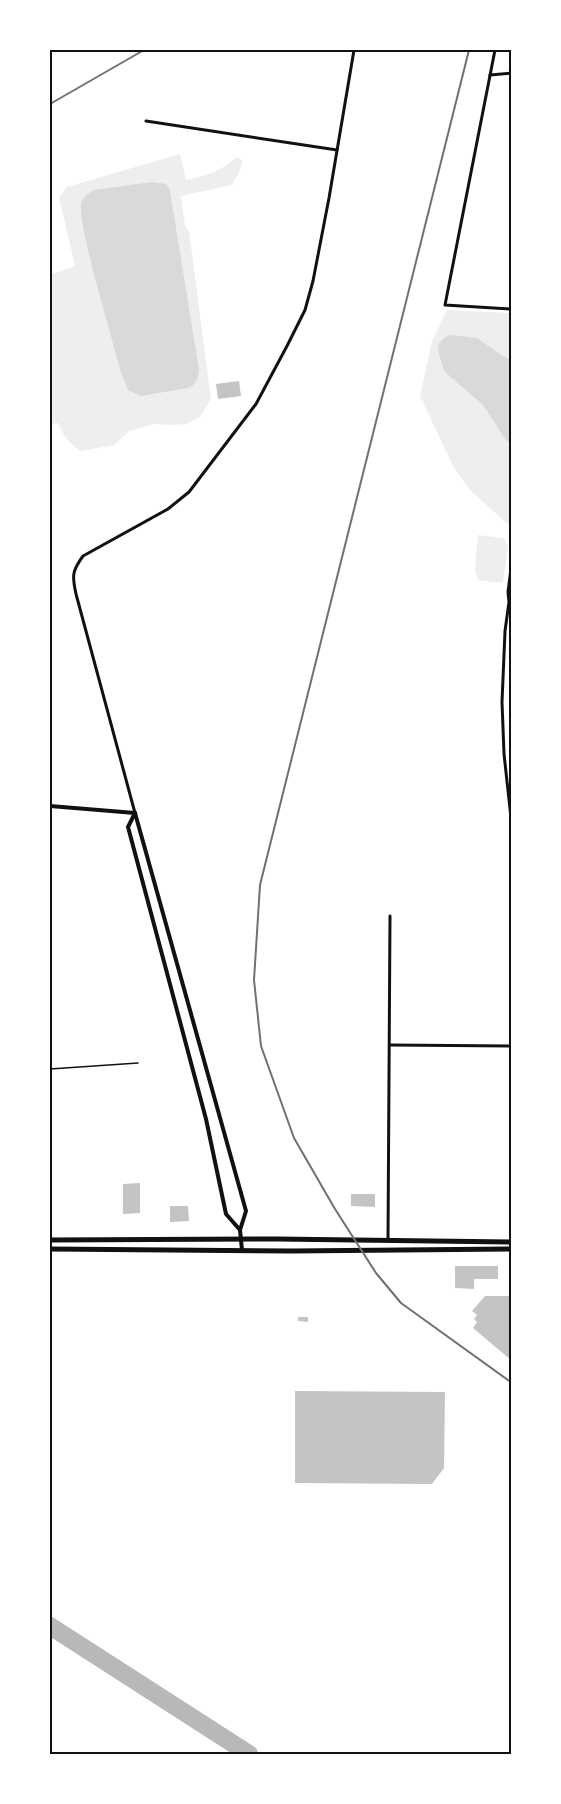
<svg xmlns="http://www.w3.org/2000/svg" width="561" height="1804" font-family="Ubuntu,sans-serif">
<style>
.green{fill:#eee;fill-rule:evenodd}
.water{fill:#d9d9d9}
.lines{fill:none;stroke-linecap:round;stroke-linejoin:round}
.taxiway{stroke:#b8b8b8;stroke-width:18}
.building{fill:#c4c4c4}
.service{stroke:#111;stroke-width:1.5}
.minor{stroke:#111;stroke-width:3}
.tertiary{stroke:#111;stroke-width:4}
.trunk{stroke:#111;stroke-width:5}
.rail{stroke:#707070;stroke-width:2}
.neatline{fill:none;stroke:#111;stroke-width:2}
</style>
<rect width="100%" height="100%" fill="#fff"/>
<g class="green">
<path d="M180 154 186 180C205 177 222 170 237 157L243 161 239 172 232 185 181 196 185 226 189 231 211 399 200 417 186 424 170 425 155 424 129 431 114 445 81 451C69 444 63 435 58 423L50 424V275L75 266 59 197 67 187ZM94 190H170L199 369 128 389 121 373C114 346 75 221 81 203 83 197 89 193 94 190Z"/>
<polygon points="447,310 511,313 511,527 471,491 454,468 420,396 432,341"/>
<polygon points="478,535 504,538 508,546 503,583 478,580 475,570"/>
</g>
<g class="water">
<path d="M152 182 166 184 170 190 199 369C198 379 197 384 188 388L141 396 128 390 121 373C114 345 76 222 81 203 83 197 89 193 94 190Z"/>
<polygon points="451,335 477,338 500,354 511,360 511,445 505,439 484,406 444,371 438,350 439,343 445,337"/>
</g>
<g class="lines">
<polyline class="taxiway" points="50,1626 249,1754"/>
</g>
<g class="building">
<polygon points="239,381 241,396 218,399 216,384"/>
<polygon points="140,1183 140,1213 123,1214 123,1184"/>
<polygon points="351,1194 375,1194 375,1207 351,1206"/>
<polygon points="170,1206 188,1206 189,1221 170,1222"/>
<polygon points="455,1266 498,1266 498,1279 474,1279 474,1289 455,1288"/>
<polygon points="485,1296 512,1296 512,1361 473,1328 477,1322 474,1319 477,1315 472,1311"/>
<polygon points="298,1317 308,1317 308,1322 298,1321"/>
<polygon points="295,1391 445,1392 444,1468 432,1484 295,1483"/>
</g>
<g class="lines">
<polyline class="service" points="50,1069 138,1063"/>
<g class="minor">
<polyline points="495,50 445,305 512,309"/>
<polyline points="490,75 512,73"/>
<polyline points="146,121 337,150"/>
<polyline points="512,561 508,592 509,602 505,631 502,702 504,754 512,827"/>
<path d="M135 813 76 594C72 576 72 571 83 556L168 509 189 492 256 404 287 346 305 310 313 281 329 198 354 50"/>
<polyline points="390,1045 512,1046"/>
<polyline points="388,1240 390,916"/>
</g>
<g class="tertiary">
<polyline points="50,806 135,813"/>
<polyline points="135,813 246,1211 240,1230 242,1250"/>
<polyline points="135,813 128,827 206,1119 226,1214 240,1230"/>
</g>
<g class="trunk">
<polyline points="50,1240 277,1239 512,1242"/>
<polyline points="50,1249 292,1251 512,1249"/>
</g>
<g class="rail">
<polyline points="469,50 260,885 254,980 261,1046 294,1138 335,1209 376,1273 401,1303 512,1383"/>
<polyline points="50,104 144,50"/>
</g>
</g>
<rect width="561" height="1804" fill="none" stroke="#ffffff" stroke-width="102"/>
<rect x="51" y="51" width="459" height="1702" class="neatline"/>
</svg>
